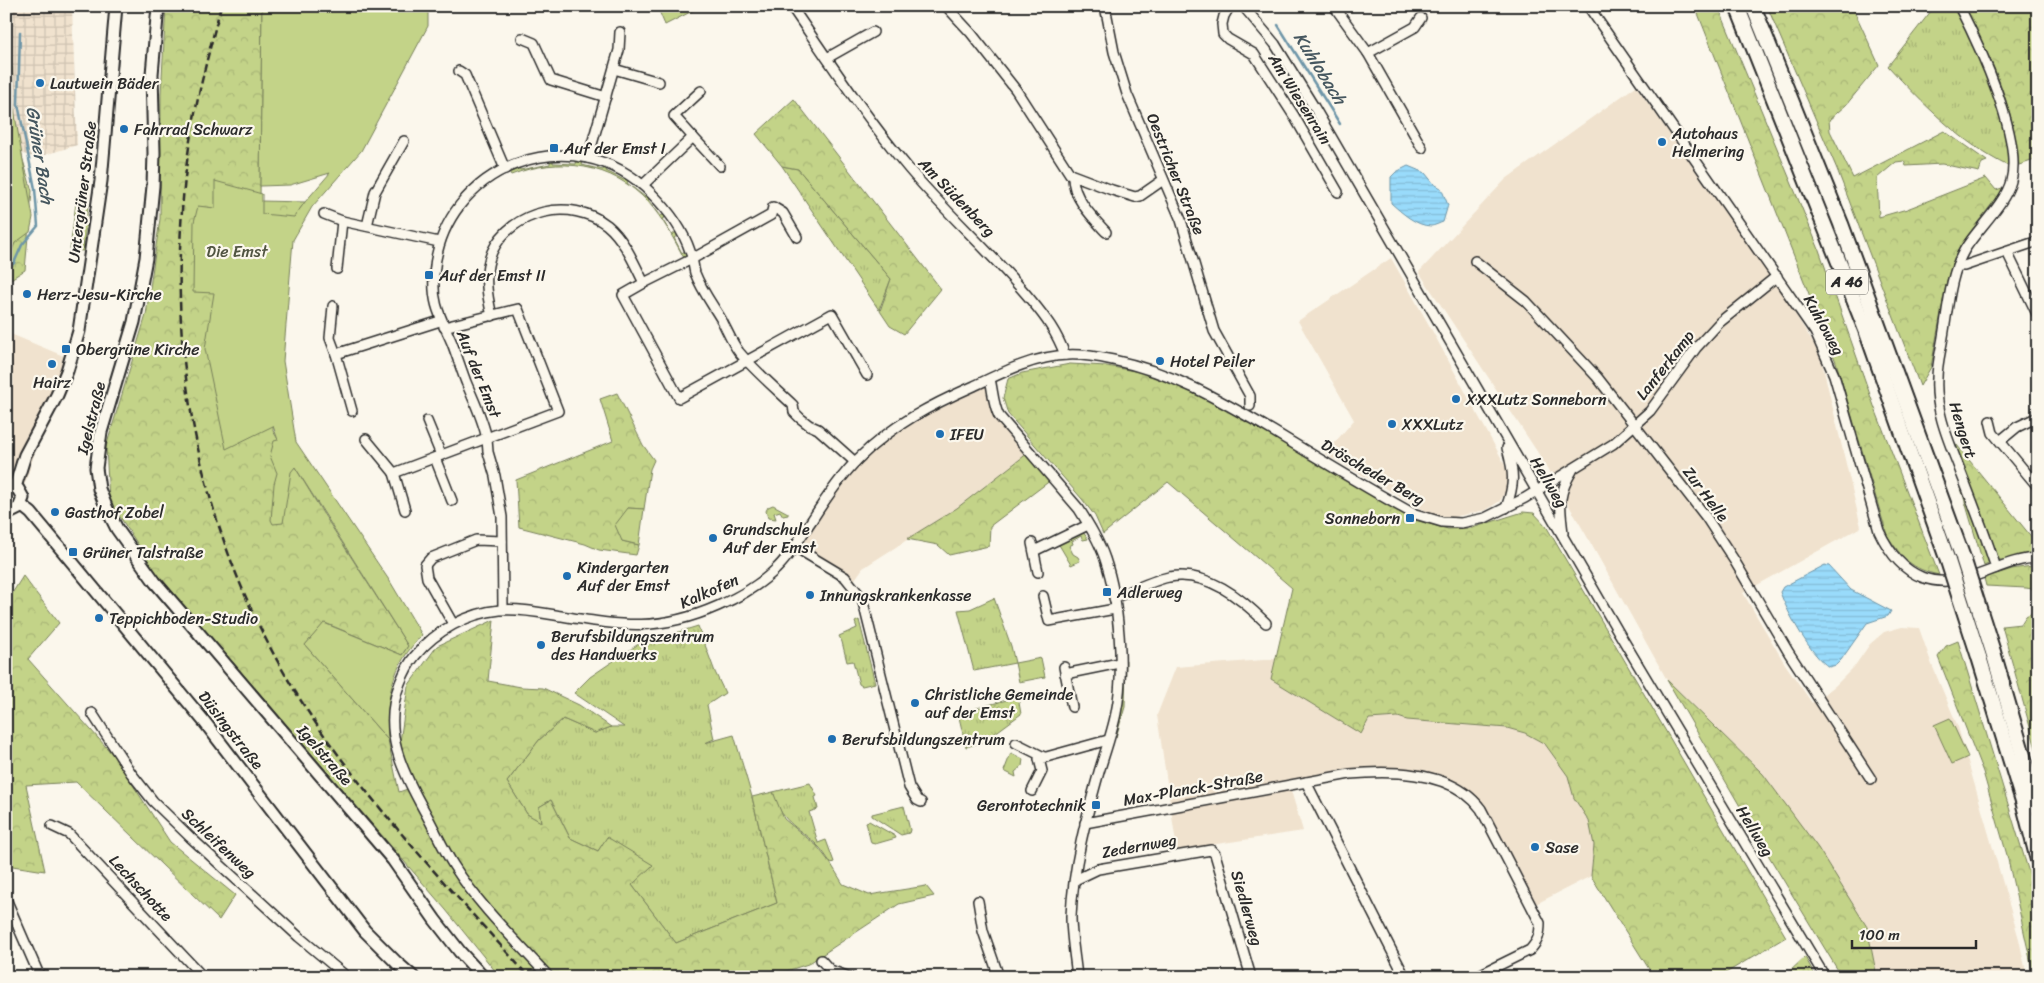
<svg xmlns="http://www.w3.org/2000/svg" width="2044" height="983" font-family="Sriracha,sans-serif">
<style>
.built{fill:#f0e2ce}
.industrial{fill:url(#industrial-grid)}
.grass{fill:url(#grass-tufts);stroke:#777f5a}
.forest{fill:url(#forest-crowns);stroke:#777f5a}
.green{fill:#c3d388;stroke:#777f5a}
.water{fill:url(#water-rules);stroke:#6d95a8}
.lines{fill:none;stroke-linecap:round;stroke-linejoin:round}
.stream{stroke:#6d95a8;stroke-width:2.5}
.minor-casing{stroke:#2b2b2b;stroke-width:12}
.major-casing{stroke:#2b2b2b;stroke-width:15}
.highway-casing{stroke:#2b2b2b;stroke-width:18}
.minor{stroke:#fbf7ec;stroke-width:9}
.major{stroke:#fbf7ec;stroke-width:11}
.highway{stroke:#fbf7ec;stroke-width:14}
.rail{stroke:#2b2b2b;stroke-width:2.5;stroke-dasharray:8 4;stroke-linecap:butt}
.highway-bridge-casing{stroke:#2b2b2b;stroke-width:18;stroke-linecap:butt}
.highway-bridge{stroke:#fbf7ec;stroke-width:14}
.poi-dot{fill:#1f6fb2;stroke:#fbf7ec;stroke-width:2}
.labels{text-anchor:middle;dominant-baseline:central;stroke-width:4.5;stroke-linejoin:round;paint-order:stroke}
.shield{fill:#fbf7ec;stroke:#696865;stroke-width:1}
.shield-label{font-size:15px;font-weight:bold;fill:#2b2b2b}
.poi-label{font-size:16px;fill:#2b2b2b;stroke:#fbf7ec;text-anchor:start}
.street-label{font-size:16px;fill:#2b2b2b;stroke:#fbf7ec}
.park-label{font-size:16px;fill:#515542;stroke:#fbf7ec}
.water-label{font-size:18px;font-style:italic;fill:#46575f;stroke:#fbf7ec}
</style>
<defs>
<pattern id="industrial-grid" width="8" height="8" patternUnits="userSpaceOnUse" patternTransform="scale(1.25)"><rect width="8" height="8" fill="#f0e2ce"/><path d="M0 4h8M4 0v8" fill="none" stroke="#cec2b1"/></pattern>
<pattern id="grass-tufts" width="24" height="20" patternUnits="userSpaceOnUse" patternTransform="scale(1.25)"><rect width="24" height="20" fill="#c3d388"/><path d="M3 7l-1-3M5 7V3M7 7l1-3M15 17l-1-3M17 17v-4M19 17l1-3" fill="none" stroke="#a8b576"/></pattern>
<pattern id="forest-crowns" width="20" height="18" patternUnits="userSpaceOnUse" patternTransform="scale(1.25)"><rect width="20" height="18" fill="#c3d388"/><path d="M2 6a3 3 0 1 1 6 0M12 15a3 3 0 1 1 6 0" fill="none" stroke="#a8b576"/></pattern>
<pattern id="water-rules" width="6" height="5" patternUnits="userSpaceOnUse" patternTransform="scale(1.25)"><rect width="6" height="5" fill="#99dbfb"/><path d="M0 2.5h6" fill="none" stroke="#84bcd7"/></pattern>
</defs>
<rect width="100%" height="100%" fill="#fbf7ec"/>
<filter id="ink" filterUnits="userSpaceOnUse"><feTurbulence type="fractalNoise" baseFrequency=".02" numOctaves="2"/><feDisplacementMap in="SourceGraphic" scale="10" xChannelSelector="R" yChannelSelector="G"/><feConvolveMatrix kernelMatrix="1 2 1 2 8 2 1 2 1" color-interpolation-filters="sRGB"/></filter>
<g filter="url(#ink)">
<g class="built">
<polygon points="1636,86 1784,296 1820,354 1861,527 1743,593 1785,664 1812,703 1835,686 1854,667 1870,644 1884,632 1902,627 1919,628 1932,665 1958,727 2019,939 2027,977 1877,977 1867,927 1763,774 1667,680 1585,533 1540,456 1419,272 1506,179"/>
<polygon points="1391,258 1429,325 1504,463 1509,478 1507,489 1500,501 1486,510 1453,517 1433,515 1325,454 1354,420 1298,321"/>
<polygon points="6,332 66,357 24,486 10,482 6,491"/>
<polygon points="989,380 993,408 1028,453 957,508 863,568 853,582 797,547 846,474 898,426"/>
<polygon points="1276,659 1271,679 1361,734 1369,719 1398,717 1407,720 1507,728 1525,733 1545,744 1568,776 1574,798 1589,821 1594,845 1591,876 1532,906 1496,836 1460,789 1390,772 1289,784 1303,831 1177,850 1157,715 1176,667"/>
</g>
<polygon class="industrial" points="6,6 72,6 77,145 35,158 21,153 6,102"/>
<g class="grass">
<path d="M1935 6H1952C1977 48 2011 117 2008 166 1961 143 1923 104 1888 66Z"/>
<path d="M550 158H553V163L576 164 577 159 583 160 582 165 603 170 605 166 608 167 606 171 624 180 627 176 629 179 627 183 645 197 649 194 651 196 648 200 661 216 665 214 667 216 662 219 672 235 676 232 678 235 674 238 682 253 686 250 687 255 684 258C674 239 663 219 649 203 613 163 558 156 511 175L508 170 518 165 520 170 550 164Z"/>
<polygon points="782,166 798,169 891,279 879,310"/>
<polygon points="76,203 88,204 83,251 70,250"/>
<polygon points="773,505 788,513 788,515 783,516 780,511 774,513 776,519 768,518 766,511 768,507"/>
<polygon points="994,598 1011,646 1015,663 974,671 958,610 970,609"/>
<polygon points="859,620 875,683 862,686 859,684 853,661 847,662 842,642 839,636 857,628 855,622"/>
<polygon points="698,626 715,672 725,693 707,705 714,739 705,743 734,735 752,797 777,903 676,943 632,885 652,865 607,838 598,851 570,838 551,800 539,807 541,823 527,814 507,782 539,740 563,719 595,733 611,727 624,727 574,693 590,677 637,645"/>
<polygon points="1126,660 1125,707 1116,737 1123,662"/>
<polygon points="1018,697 1021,714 983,742 966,747 958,713"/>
<path d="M810 783 817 796 815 797 818 809 809 812 818 843 826 840 834 862 831 863C826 857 822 849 816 844 796 826 780 821 773 792Z"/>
<polygon points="904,806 910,830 909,833 901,835 872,816 872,814"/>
<polygon points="869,821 895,836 896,838 875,844 871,843 866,822"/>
</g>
<g class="forest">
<polygon points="166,6 262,6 260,201 305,202 283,233 273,431 323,513 408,646 402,655 325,623 305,645 388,740 399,792 413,787 400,742 408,686 437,646 494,620 488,681 521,687 543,688 579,705 611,727 595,733 563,719 539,740 507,782 527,814 541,822 539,807 551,800 570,838 598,851 607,837 653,865 632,885 676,943 777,903 752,797 773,792 784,819 817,846 831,864 843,884 869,895 926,886 934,896 899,904 808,964 768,977 500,977 446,910 157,574 109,500 106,447 146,315 160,219 161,94"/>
<path d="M1695 6H1718L1818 247 1874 406 1939 575C1911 569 1902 558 1887 535L1836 362Z"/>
<polygon points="1767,6 1852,6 1879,65 1846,105 1829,120 1830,131 1853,178 1944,131 1987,161 1982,163 1979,172 1942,164 1906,166 1904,161 1896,162 1877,178 1879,217 1907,209 1986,178 1996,190 2005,187 1968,235 1954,258 1947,280 1931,367 1920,386 1837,169"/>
<path d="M1964 6H2038V159L2019 165C2013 103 1992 60 1964 6Z"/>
<polygon points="794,99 941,289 904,334 890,326 880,311 891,279 798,169 782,166 756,134"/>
<polygon points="6,102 32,191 25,270 6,282"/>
<polygon points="1070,364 1107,366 1145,373 1188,389 1228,410 1415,520 1448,529 1472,528 1523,512 1534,513 1546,526 1786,937 1719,977 1654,977 1591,876 1594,845 1589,821 1574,798 1568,776 1545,744 1525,733 1507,728 1407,720 1398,717 1369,719 1361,734 1271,679 1292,588 1168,482 1103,534 1095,516 1082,499 1008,414 1003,398 1008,379 1022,373"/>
<polygon points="617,393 643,445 654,460 650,469 644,509 628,508 622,541 639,545 636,555 599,550 585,544 519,527 516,480 613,441 600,399"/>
<polygon points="1948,434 2038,545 2038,554 1994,561 1984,566 1961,488"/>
<polygon points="1028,453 1051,480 990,526 989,546 949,555 938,545 907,539 957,508"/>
<polygon points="2038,565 2038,590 2026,588 1986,586 1984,578 2012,569"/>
<polygon points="23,576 59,623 28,659 114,756 170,842 235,895 219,920 76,782 26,785 45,871 6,865 6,603"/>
<polygon points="2038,609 2038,756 2002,626 2021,624 2026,616"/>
<polygon points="1958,641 2038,902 2038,977 2034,977 2007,855 1983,772 1938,657 1946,646"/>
<polygon points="1667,680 1763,774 1818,848 1867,927 1877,977 1842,977 1770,858"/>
<polygon points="1805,957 1816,977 1788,977 1788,973"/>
</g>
<g class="green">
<path d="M262 6H428V26L361 151 312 207 293 240 283 361 296 442 391 583 422 635C391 667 386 696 388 740L305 645 324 623 402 655 408 646 295 467 291 472 283 523 273 524 271 520 274 484 277 473 270 456 274 441 278 440 273 426 226 449 205 349 214 293 193 292 194 222 198 206 215 208V181L262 194V214L294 217 305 202 330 173 290 185 260 186Z"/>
<polygon points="657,6 702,6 665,25"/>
<polygon points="6,67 12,67 13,104 33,217 30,232 15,243 6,265"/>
<polygon points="628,508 644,509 639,545 622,541 615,525"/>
<polygon points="1083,532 1088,539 1083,540 1081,536 1072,541 1073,544 1069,546 1073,554 1078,557 1080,561 1071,565 1058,543"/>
<polygon points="1041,658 1045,677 1019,682 1015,663"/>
<polygon points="1950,718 1968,757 1952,764 1934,725"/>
<polygon points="1011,753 1023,759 1022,766 1015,772 1016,777 1004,771"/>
</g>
<g class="water">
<path d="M1408 166 1425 173 1434 184 1441 188 1448 205 1443 222C1440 223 1434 226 1431 226 1416 226 1401 212 1391 203V177L1396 172Z"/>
<path d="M1825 565 1829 566 1851 590 1891 611 1888 616 1867 623 1841 660 1836 665 1829 667C1811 656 1787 612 1780 592L1783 587Z"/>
</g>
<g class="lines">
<g class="stream">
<polyline points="1278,25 1340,124"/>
<polyline points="6,270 14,263 22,245 38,226 35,189 18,104 20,32"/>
</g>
<defs>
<g id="minor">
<path d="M791 6C829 61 866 118 909 169 948 215 993 254 1031 300 1046 318 1057 333 1065 355"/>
<polyline points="946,6 971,33 1016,90 1070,174 1112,190 1135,197 1140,196 1163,180"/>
<polyline points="1105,6 1114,52 1127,94 1181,220 1214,331 1250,396 1250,406"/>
<polyline points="1230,6 1224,16 1222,24 1223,34 1228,39 1254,54 1294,116 1338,192"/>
<polyline points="1243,6 1275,44 1314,107 1619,633 1825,977"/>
<polyline points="1334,6 1368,53 1422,148"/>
<path d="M1588 6 1815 332 1834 375 1879 531C1902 580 1936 592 1986 572 2002 566 2020 558 2038 558"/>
<path d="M1959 6C1979 45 2023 138 2011 181 2005 204 1978 228 1965 249 1950 274 1948 308 1943 337 1941 350 1937 364 1937 378 1935 409 1947 437 1958 465 1971 499 1985 533 1996 568"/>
<polyline points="522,38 534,43 551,80 606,97"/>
<polyline points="1368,53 1415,27 1421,18"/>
<polyline points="827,58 873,32"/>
<polyline points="614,69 659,82"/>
<polyline points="459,71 465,75 505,169"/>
<polyline points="693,137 674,116 701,91"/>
<polyline points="588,158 619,50 620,32"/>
<path d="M1073 176C1072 197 1093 218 1106 232"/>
<polyline points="643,185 693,137 720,166"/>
<polyline points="324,214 342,221 439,242"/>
<polyline points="367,226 375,192 404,141"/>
<polyline points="2007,252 2038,316"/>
<polyline points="1475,261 1526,301 1597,377 1706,517 1734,560 1789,653 1871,779"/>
<polyline points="1957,266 1964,266 2038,241"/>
<polyline points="337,269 342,221"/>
<polyline points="644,283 623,295 679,398 832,314 867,375"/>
<polyline points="333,306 330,338 336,354"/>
<path d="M492 316C487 295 483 273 492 252 511 210 571 197 607 225 624 239 634 263 644 283L692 259 771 215 773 207 783 213 797 237"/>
<path d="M990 379C993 391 993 404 999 416L1079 509C1089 525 1099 541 1105 559 1119 601 1125 670 1116 713 1112 733 1105 752 1099 772 1086 818 1073 867 1071 916 1071 936 1075 957 1077 977"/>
<polyline points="352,411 336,354 440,321"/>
<polyline points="427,421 441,455"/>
<polyline points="1990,421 1993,433 2038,487"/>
<polyline points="366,439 394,473 558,411 518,309 444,327"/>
<polyline points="2000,441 2017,427 2038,417"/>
<polyline points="435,458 452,501"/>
<polyline points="394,473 405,510"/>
<path d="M1506 508C1515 483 1514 473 1507 448"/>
<path d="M1563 533C1560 506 1557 496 1572 471"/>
<polyline points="1032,543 1038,572"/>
<polyline points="795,547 845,577 862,598 909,787 917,800 921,802"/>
<polyline points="1034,551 1088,525"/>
<polyline points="1043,596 1049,621 1115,609"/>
<path d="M1114 598C1131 591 1150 581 1169 577 1207 570 1241 598 1266 623"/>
<path d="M503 609 502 517 495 476 488 452 487 439C483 419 474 401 466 382 461 369 457 356 452 343 441 317 432 305 434 275 441 165 575 115 652 194 667 209 683 230 690 251 693 258 693 266 695 273 701 289 712 304 721 319 727 330 732 343 739 352 755 371 775 388 793 405L794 412 800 418 809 425 818 429 855 462"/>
<polyline points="453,624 427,578 425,565 431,558 476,540 502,541"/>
<polyline points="1064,667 1072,707"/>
<polyline points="1065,674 1119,663"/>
<polyline points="92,713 131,773 153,801 190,837 299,937 347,977"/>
<polyline points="1016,743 1044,757"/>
<polyline points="1306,782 1405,977"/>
<polyline points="1032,791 1042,771 1039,759 1108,740"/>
<path d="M1085 823 1350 774C1393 770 1453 771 1481 809L1540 923C1540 935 1538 941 1530 950L1475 977"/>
<polyline points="52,826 69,834 203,977"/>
<polyline points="1075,880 1098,869 1211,850 1215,854 1251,977"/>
<polyline points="6,899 40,977"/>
<polyline points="978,901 983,931 999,977"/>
<polyline points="821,960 830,970 849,977"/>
<path d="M549 977C517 942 480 907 454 866 443 849 435 830 425 812 402 771 381 730 400 683 404 673 408 664 415 656 435 631 468 613 500 610 520 608 542 613 561 616 623 626 659 632 718 606 739 597 760 585 776 569 791 555 800 537 812 520 826 498 840 477 858 459 892 425 931 405 974 386 1003 372 1035 356 1068 355 1083 354 1098 357 1113 360 1172 372 1222 401 1273 431 1319 459 1365 487 1412 513L1442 522 1461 523 1485 518 1525 498 1613 444 1650 411 1696 348 1720 322 1777 276"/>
</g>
<g id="major">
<polyline points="158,6 152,74 154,153 153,186 146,258 134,322 101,432 96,468 99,489 107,509 117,529 155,582 393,860 435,920 460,952 483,977"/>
<polyline points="6,487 11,486 18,489 23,498 19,508 11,512 6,511"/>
<polyline points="15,487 25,455 57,395 67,371 79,331 101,181 116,6"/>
<polyline points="21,505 31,513 67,556 203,720 365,931 397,963 413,977"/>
</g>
<g id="highway">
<polyline points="1737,6 1866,330 1948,561"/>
<polyline points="1753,6 1841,224 1963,558"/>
<polyline points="1993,652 2038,807"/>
<polyline points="1979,657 2023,801 2038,860"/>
</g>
</defs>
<use href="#minor" class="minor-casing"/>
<use href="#major" class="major-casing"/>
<use href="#highway" class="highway-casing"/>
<use href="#minor" class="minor"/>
<use href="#major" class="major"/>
<use href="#highway" class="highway"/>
<path class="rail" d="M221 6C208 55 195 104 188 154 160 357 202 559 319 728 381 817 457 896 529 977"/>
<defs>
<g id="highway-bridge">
<polyline points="1963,558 1993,652"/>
<polyline points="1948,561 1979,657"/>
</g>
</defs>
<use href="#highway-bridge" class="highway-bridge-casing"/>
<use href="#highway-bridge" class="highway-bridge"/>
</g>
</g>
<g class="poi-dot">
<circle cx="40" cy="83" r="5"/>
<circle cx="124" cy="129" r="5"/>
<circle cx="1662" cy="142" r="5"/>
<rect x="549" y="143" width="10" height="10" rx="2.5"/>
<rect x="424" y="270" width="10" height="10" rx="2.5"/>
<circle cx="27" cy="294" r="5"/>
<rect x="61" y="344" width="10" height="10" rx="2.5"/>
<circle cx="1160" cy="361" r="5"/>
<circle cx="52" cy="364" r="5"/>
<circle cx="1456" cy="399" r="5"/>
<circle cx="1392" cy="424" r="5"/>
<circle cx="940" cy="434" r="5"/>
<circle cx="55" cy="512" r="5"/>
<rect x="1405" y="513" width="10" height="10" rx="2.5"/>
<circle cx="713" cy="538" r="5"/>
<rect x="68" y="547" width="10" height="10" rx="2.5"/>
<circle cx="567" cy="576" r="5"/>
<rect x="1102" y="587" width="10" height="10" rx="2.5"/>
<circle cx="810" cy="595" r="5"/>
<circle cx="99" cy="618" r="5"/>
<circle cx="541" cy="645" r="5"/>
<circle cx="915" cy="703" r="5"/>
<circle cx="832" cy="739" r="5"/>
<rect x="1091" y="800" width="10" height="10" rx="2.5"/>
<circle cx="1535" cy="847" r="5"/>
</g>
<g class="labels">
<rect class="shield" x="1826" y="269.5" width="42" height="25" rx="4"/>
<g class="shield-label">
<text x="1847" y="282">A 46</text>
</g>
<g class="poi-label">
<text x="50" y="83">Lautwein Bäder</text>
<text x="134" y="129">Fahrrad Schwarz</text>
<text x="1672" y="133">Autohaus<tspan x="1672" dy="18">Helmering</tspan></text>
<text x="564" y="148">Auf der Emst I</text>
<text x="439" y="275">Auf der Emst II</text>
<text x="37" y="294">Herz-Jesu-Kirche</text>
<text x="76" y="349">Obergrüne Kirche</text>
<text x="1170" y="361">Hotel Peiler</text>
<text x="52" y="382" text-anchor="middle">Hairz</text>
<text x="1466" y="399">XXXLutz Sonneborn</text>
<text x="1402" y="424">XXXLutz</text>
<text x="950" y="434">IFEU</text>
<text x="65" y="512">Gasthof Zobel</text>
<text x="1400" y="518" text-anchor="end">Sonneborn</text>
<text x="723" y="529">Grundschule<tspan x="723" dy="18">Auf der Emst</tspan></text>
<text x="83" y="552">Grüner Talstraße</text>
<text x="577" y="567">Kindergarten<tspan x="577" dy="18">Auf der Emst</tspan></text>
<text x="1117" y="592">Adlerweg</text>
<text x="820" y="595">Innungskrankenkasse</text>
<text x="109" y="618">Teppichboden-Studio</text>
<text x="551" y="636">Berufsbildungszentrum<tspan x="551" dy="18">des Handwerks</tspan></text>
<text x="925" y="694">Christliche Gemeinde<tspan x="925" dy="18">auf der Emst</tspan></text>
<text x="842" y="739">Berufsbildungszentrum</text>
<text x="1086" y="805" text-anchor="end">Gerontotechnik</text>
<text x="1545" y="847">Sase</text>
</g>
<g class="street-label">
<text transform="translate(1300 99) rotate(58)">Am Wiesenrain</text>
<text transform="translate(1176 174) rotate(68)">Oestricher Straße</text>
<text transform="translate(82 192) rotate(-83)">Untergrüner Straße</text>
<text transform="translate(957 197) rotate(46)">Am Südenberg</text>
<text transform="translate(1824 325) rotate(61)">Kuhloweg</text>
<text transform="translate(1665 365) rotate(-52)">Lanferkamp</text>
<text transform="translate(479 374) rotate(68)">Auf der Emst</text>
<text transform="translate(91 418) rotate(-76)">Igelstraße</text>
<text transform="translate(1963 430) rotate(73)">Hengert</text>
<text transform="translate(1373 472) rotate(30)">Dröscheder Berg</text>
<text transform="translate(1549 482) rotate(59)">Hellweg</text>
<text transform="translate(1706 494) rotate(53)">Zur Helle</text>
<text transform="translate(709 591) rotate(-24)">Kalkofen</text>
<text transform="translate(231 730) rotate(52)">Düsingstraße</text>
<text transform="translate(325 755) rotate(49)">Igelstraße</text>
<text transform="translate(1193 788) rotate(-10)">Max-Planck-Straße</text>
<text transform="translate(1755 831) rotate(59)">Hellweg</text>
<text transform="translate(219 843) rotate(43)">Schleifenweg</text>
<text transform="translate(1139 846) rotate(-10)">Zedernweg</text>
<text transform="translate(141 888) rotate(47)">Lechschotte</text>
<text transform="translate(1247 908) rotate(74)">Siedlerweg</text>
</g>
<g class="park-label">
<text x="237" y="251">Die Emst</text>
</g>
<g class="water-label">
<text transform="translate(1320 68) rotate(58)">Kuhlobach</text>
<text transform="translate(40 155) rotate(81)">Grüner Bach</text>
</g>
</g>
<rect width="2044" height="983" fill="none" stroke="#fbf7ec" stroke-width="25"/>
<rect x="12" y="12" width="2019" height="958" fill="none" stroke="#2b2b2b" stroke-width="2" filter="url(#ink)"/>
<path d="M1852 940v8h124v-8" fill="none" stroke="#2b2b2b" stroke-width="2.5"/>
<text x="1859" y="940" font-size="15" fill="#2b2b2b" stroke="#fbf7ec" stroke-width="4" paint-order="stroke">100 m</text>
</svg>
